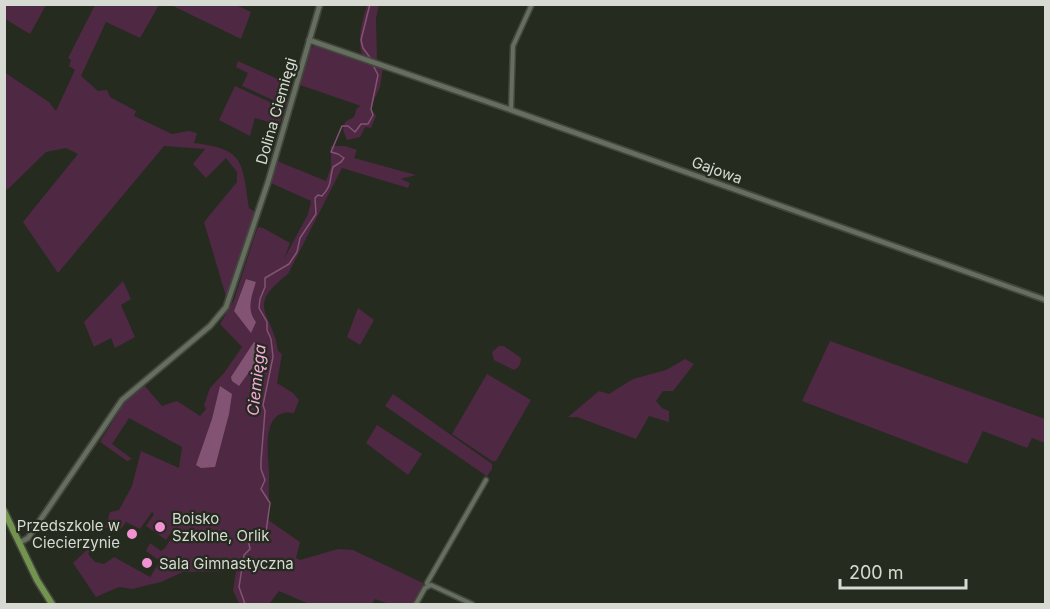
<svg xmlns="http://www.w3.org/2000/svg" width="1050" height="609" font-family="Inter,sans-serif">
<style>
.green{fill:#4f2843;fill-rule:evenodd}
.water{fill:#835374}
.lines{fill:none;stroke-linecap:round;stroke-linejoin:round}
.stream{stroke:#835374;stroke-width:1.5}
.minor-casing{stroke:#42473d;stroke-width:7}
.tertiary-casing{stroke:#42473d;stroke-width:8}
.trunk-casing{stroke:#42473d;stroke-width:9}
.minor{stroke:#666e60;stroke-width:4}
.tertiary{stroke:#666e60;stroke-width:4.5}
.trunk{stroke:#73944f;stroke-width:6}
.poi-dot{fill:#f391d5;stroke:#252b1f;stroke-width:2}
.labels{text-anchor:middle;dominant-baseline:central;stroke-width:4.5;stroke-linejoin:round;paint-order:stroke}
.street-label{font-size:15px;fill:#d6dad2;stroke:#252b1f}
.poi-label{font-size:15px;fill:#d6dad2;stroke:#252b1f;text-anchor:start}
.water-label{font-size:16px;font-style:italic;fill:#f6abdd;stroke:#252b1f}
</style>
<rect width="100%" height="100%" fill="#252b1f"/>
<g class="green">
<polygon points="5,4 46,4 46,5 30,34 5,19"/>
<path d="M95 5H159L140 38 106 22 81 76 98 91 107 90 110 97 136 111 134 116 172 134 189 131 197 133 194 143C245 149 242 162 249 208L255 212 227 300 204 222 237 182V172L226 158 206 178 193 164 205 149 164 146 58 273 23 222 78 154 66 148 46 152 8 189 5 190 4 72 49 102 56 111 75 70 69 66 71 60 68 58Z"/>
<polygon points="171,5 236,5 251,12 241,39"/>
<path d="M367 5H379L376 18 377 60 362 55C357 37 362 22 367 5Z"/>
<polygon points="316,44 383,68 380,87 370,108 376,116 371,128 365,127 360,137 347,140 343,130 345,122 354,117 357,108 361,106 300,85 311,48"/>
<polygon points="238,61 291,85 286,106 242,86 248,73 236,67"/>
<polygon points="235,86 285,109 279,125 255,118 250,136 219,120"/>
<path d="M331 146H345L357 150 354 158 416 175 401 179 410 183 408 188 342 168 288 274C244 308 273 312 278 351L282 354 277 383 293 393 299 400 294 413C261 407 268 452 269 472 269 488 269 504 268 520L300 542 296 558 300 560 338 549 353 550 423 583 424 586 414 604H389L375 599 372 604H309L279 591 269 604H239L233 590 236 571 183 572 161 582 132 589 119 587 96 597 73 563 92 545 94 539 97 542 88 554 95 562 104 564 114 557 150 577 160 561 146 551 150 543 161 551 165 548 177 529 174 528 166 540 146 526 154 514 152 512 140 529 126 522 121 529 114 525 105 528 110 512 119 510 132 486 141 451 179 468 182 447 129 418 112 444 132 459 127 461 100 442 124 403 144 385 162 406 177 401 200 416 206 409 204 405 210 388 224 373 242 347 220 324 234 300 257 229 259 227 263 228 290 243 284 259 308 214 311 201 271 183 277 161 326 181 331 168ZM246 279 256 282 250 302 251 332 234 311Z"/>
<polygon points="123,281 131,299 121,305 135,337 115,348 111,338 94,347 84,322"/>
<polygon points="358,308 374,320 360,345 347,337"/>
<polygon points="830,341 1045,419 1045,443 1032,438 1027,448 983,431 967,464 802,401"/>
<path d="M499 346H504L521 358C521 363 519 368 514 370L494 360 492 352Z"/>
<polygon points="685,359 694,364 673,391 663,391 656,401 662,408 669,411 669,422 649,416 636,439 577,417 568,417 599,391 609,394 633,379 666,370"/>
<polygon points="487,374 531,400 496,461 492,461 452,434"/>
<polygon points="393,394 492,464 492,469 486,478 485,475 385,406"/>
<polygon points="377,425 422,454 408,475 366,443"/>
</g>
<g class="water">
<path d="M246 279 256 282C252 296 246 309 256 322L251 333 234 311Z"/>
<polygon points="254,342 258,345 260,357 239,386 232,381 231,377"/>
<polygon points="220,386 232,394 229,414 215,467 201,468 196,465 212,419"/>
</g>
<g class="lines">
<g class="stream">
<polyline points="370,4 361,40 363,48 371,59"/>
<path d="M245 604 239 587 244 555 250 549 248 539 250 535 263 534 266 532 270 503 261 489 265 480 261 469V461L265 411 263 405 273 357 271 339 267 330V322L259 308 260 299 265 287V278L289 264 297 252 300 238 316 214 315 198 318 195 322 196C333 184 329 180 333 167L341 162 344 158 338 154 331 152 342 126H348L355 132 361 124H368L373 115 371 109 378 75 372 63"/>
</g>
<defs>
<g id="minor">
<polyline points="511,110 513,46 532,4"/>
<polyline points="428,586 427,583 486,480"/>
<polyline points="416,604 425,588 431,585 472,604"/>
</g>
<g id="tertiary">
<polyline points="309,40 511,110 1046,300"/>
<polyline points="19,543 28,538 122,400 210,326 226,307 268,182 320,4"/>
</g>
<polyline id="trunk" points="4,511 37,580 52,604"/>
</defs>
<use href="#minor" class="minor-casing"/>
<use href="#tertiary" class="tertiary-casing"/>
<use href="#trunk" class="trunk-casing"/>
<use href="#minor" class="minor"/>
<use href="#tertiary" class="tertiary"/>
<use href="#trunk" class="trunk"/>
</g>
<g class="poi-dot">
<circle cx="160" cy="527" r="6"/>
<circle cx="132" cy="534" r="6"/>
<circle cx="147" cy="563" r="6"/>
</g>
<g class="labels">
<g class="street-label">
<text transform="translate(276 111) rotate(-74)">Dolina Ciemięgi</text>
<text transform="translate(717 170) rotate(20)">Gajowa</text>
</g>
<g class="poi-label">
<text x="172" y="518">Boisko<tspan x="172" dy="17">Szkolne, Orlik</tspan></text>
<text x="120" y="525" text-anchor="end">Przedszkole w<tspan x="120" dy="17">Ciecierzynie</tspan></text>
<text x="159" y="563">Sala Gimnastyczna</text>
</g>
<g class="water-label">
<text transform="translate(256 380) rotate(-84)">Ciemięga</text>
</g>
</g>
<rect width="1050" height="609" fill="none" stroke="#d6dad2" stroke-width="12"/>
<path d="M840 579v9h126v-9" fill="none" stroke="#d6dad2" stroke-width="3"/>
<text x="849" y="579" font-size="18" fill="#d6dad2" stroke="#252b1f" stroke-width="4.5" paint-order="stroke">200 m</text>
</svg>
